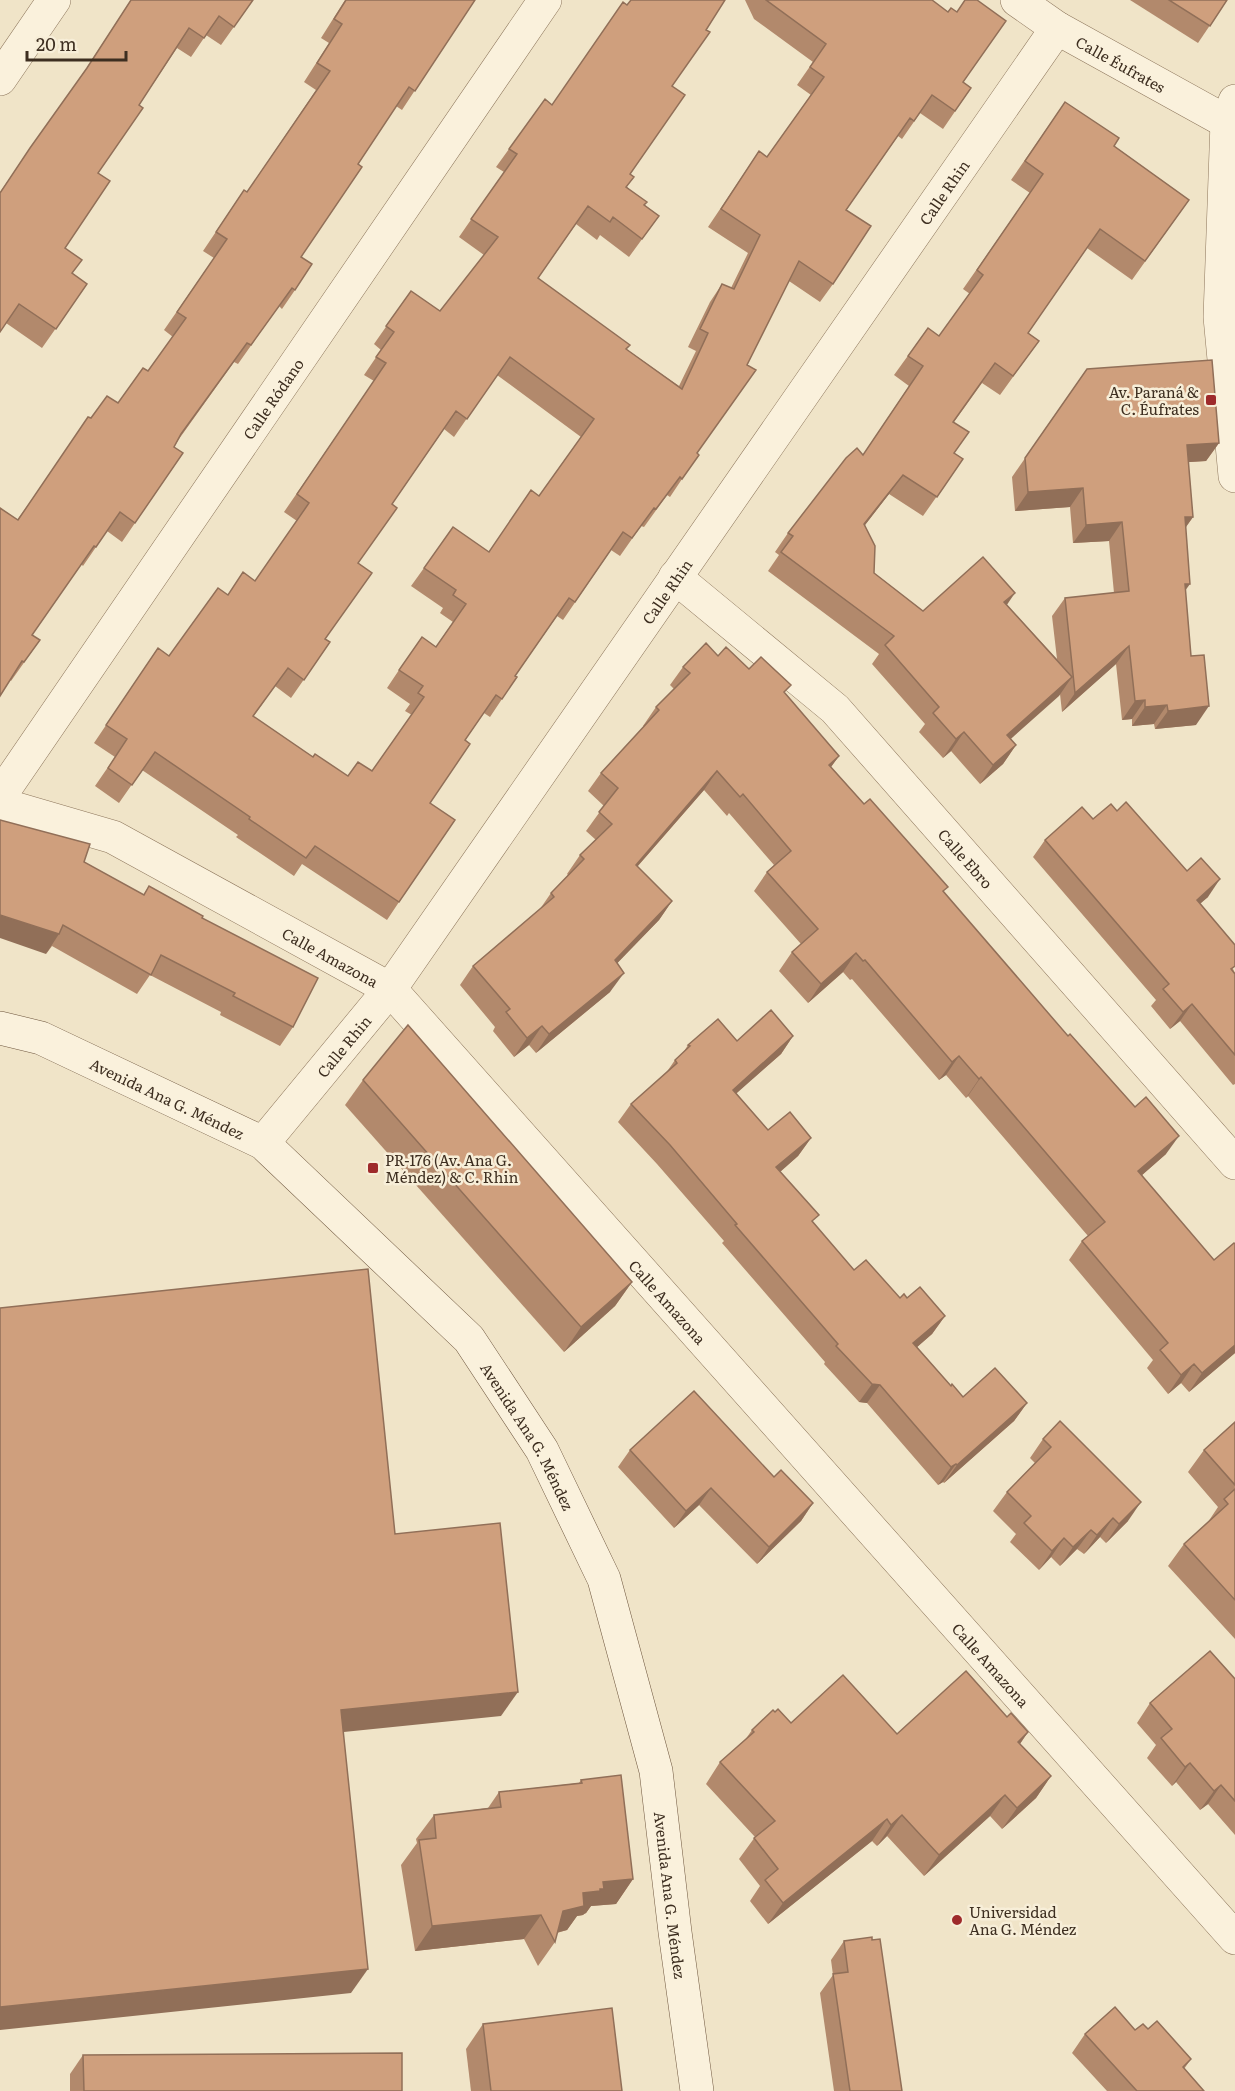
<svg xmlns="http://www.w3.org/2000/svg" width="1235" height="2091" font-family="Literata,serif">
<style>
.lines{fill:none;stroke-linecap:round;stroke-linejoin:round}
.street-casing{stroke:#8d765c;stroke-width:34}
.secondary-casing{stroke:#6f573f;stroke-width:34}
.street{stroke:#faf1dc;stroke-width:33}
.secondary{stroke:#faf1dc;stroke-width:33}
.wall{fill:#b2896c;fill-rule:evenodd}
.shaded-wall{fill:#916f58}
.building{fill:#cf9f7d;stroke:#916f58;stroke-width:1.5;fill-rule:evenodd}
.poi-dot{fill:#9e2a2b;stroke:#f7eed8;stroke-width:2}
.labels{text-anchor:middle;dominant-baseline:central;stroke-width:5;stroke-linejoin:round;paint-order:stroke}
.street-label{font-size:15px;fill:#3d2e20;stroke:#f7eed8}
.poi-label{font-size:15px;fill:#3d2e20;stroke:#f7eed8;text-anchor:start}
</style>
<rect width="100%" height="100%" fill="#f0e4c8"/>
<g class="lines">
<defs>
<g id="street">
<path id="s1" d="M1017 0 1057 28 1227 122"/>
<polyline points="0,79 54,0"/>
<polyline points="1235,101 1227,122 1220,317 1235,476"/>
<path id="s2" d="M675 577 835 709 1235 1163"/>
<path id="s3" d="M0 796 545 0"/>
<path id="s4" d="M0 804 113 837 390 989 1235 1938"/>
<path id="s5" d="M263 1143 390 989 1057 28"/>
</g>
<g id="secondary">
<path id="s6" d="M0 1028 41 1038 263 1143 469 1339 542 1450 604 1579 656 1771 675 1932 697 2091"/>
</g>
</defs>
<use href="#street" class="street-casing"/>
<use href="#secondary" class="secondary-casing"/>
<use href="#street" class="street"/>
<use href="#secondary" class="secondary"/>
</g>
<g class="wall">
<polygon points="131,0 253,0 221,45 206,35 191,57 177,48 139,105 98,173 65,248 72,273 87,284 42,348 6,323 0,332 0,192 76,84"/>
<polygon points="345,0 461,20 402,110 396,106 358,164 301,257 295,290 282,309 279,306 238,364 234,362 179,439 174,447 183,453 122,542 107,531 83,566 81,564 32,635 40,640 11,681 10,680 0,696 0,508 17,520 91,418 118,403 148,371 173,337 164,330 214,258 203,251 244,190 247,192 316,90 304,82 329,43 321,38"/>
<path d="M745 0H932L963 82 971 88 943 129 920 113 902 139 898 136 846 210 833 284 820 302 789 281 686 473 670 497 667 495 644 527 641 526 620 556 611 550 563 620 557 616 515 676 502 699 490 717 484 713 465 740 430 803 399 902 387 920 302 864 294 876 236 837 238 835 142 770 119 803 95 786 115 757 94 743 158 648 169 656 228 595 255 581 297 521 284 512 374 381 364 375 381 350 374 344 411 291 440 311 484 255 459 237 504 172 496 167 509 149 552 105 672 86 630 174 627 187 645 205 659 216 629 257 600 235 597 240 576 224 538 278 626 349 679 386 696 351 688 347 710 302 722 284 731 288 748 253 708 227 759 151 767 157 811 95 797 85 813 62 754 19ZM497 375 581 437 539 496 489 552 424 568 411 586 443 608 440 613 453 622 436 647 399 670 387 688 410 704 405 711 412 715 372 771 348 776 313 757 253 717 275 686 291 698 330 642 325 639 358 563 392 504 444 429 454 437Z"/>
<polygon points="1130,0 1227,0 1198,43"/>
<polygon points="1065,102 1114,146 1189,200 1132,280 1087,248 1028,333 1039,341 1000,395 982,383 954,422 954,453 963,459 923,516 889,494 865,525 874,573 923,611 1007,605 1057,659 1052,616 1065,598 1114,593 1109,541 1073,543 1070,507 1015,511 1012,477 1087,369 1219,443 1206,461 1188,462 1193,517 1186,527 1185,591 1196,725 1155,729 1154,724 1132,726 1132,719 1122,720 1116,664 1062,712 1060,694 1010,739 1016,745 1003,764 980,784 951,751 943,758 919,732 925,724 872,664 879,654 768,571 779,555 775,552 788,533 863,455 909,386 894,375 928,328 939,336 970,294 963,289 1030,193 1011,180"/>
<polygon points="718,656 749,669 785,693 839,756 831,767 944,893 1166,1154 1142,1175 1235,1353 1189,1392 1181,1383 1168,1394 1147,1368 1153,1360 1069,1260 1082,1241 1088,1236 968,1096 966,1098 946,1075 939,1080 852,979 850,980 843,972 808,1003 779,971 792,952 801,944 754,891 767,872 774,865 729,813 727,816 704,790 637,867 672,901 659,920 617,963 610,992 536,1053 529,1045 514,1057 493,1031 495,1027 460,985 473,966 540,909 551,893 568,875 567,874 580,855 596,840 586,831 604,806 588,791 601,773 644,727 643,726 656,707 674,689 670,685 683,667"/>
<polygon points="1117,811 1208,897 1200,903 1235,973 1235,1084 1233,1085 1180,1021 1170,1029 1151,1006 1156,1000 1033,857 1045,840"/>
<polygon points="84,862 143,895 149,886 202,918 293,1027 280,1046 220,1015 221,1012 150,975 137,994 52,946 46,954"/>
<polygon points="793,1036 781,1054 736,1093 768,1130 811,1138 798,1156 780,1172 813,1223 854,1270 900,1298 907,1298 945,1316 932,1334 917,1347 951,1386 963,1397 1027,1403 1014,1421 944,1483 943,1482 938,1485 867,1403 859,1402 824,1364 825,1362 722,1243 724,1241 657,1164 618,1122 631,1104 666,1073 675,1060 683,1053 688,1045"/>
<polygon points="363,1080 632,1282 615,1306 564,1352 345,1105"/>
<polygon points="1235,1422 1235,1639 1168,1566 1184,1544 1208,1522 1218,1507 1188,1472 1204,1450"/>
<polygon points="1043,1439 1128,1521 1106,1543 1100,1537 1084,1554 1077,1549 1060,1566 1051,1557 1039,1570 1010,1542 1016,1534 993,1511 1007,1492 1035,1463 1030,1458"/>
<polygon points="630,1450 774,1477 813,1503 801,1521 757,1564 699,1505 674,1528 618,1467"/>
<polygon points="1235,1679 1235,1835 1208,1804 1200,1810 1176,1782 1172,1786 1147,1758 1156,1745 1137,1723 1150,1703"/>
<polygon points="775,1712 791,1723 897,1734 1007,1717 1028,1732 1020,1744 1051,1776 1036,1798 1002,1829 990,1816 924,1876 887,1836 877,1846 872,1841 768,1924 750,1901 760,1886 739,1859 755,1837 706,1784 720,1762 745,1740 752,1730"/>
<polygon points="581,1780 633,1879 616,1904 591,1906 586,1913 584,1914 583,1915 577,1916 567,1930 557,1933 555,1942 538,1966 524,1939 415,1951 401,1865 417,1843 416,1839 434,1815 488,1808 499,1792 579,1783"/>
<polygon points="872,1940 902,2091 834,2091 820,1993 833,1975 831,1960 844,1941"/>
<polygon points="483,2024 622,2091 471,2091 466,2049"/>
<polygon points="1148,2029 1191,2059 1184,2069 1204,2091 1107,2091 1072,2053 1085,2034"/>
<polygon points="83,2055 402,2091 70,2091 70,2074"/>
</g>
<g class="shaded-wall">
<polygon points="1219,443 1206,461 1174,463 1187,445"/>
<polygon points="903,475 889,494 851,543 864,524"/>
<polygon points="1083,488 1070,507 1015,511 1028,492"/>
<polygon points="1185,517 1193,517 1180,535"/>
<polygon points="1122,522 1109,541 1073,543 1086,525"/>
<polygon points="1185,584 1190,584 1177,602"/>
<polygon points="1015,593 1002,612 1004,602"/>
<polygon points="1129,646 1116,664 1062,712 1075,693"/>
<polygon points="1072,677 1059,696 994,754 1007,735"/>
<polygon points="1145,700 1132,719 1122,720 1135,701"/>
<polygon points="1167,705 1154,724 1132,726 1145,707"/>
<polygon points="1209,706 1196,725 1155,729 1168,711"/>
<polygon points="964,732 951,751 943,758 956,739"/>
<polygon points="1016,745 1003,764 980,784 993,765"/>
<polygon points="839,756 825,775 829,765"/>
<polygon points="717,771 704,790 622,884 636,865"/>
<polygon points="1220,879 1208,897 1185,917 1197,900"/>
<polygon points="672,901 659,920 602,979 615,960"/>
<polygon points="0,915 59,934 46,954 0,938"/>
<polygon points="856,953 843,972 808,1003 821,984"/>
<polygon points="624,973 610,992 536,1053 549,1034"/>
<polygon points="1192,1004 1180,1021 1170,1029 1183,1012"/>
<polygon points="542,1026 529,1045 514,1057 527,1038"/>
<polygon points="793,1036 781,1054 720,1108 733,1090"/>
<polygon points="959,1056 946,1075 939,1080 952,1062"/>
<polygon points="981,1077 968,1096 966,1098 979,1079"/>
<polygon points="1179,1136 1166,1154 1125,1190 1138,1171"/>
<polygon points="811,1138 798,1156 764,1186 776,1167"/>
<polygon points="632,1282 615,1306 564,1352 581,1327"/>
<polygon points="945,1316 932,1334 900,1362 913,1343"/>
<polygon points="1235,1345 1235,1353 1189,1392 1202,1373"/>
<polygon points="1194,1364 1181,1383 1168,1394 1181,1375"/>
<polygon points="872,1384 880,1385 867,1403 859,1402"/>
<polygon points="1027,1403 1014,1421 944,1483 957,1465"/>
<polygon points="956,1464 943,1482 938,1485 951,1467"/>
<polygon points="711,1488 699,1505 674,1528 686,1511"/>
<polygon points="1141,1502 1128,1521 1106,1543 1119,1524"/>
<polygon points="813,1503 801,1521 757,1564 769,1547"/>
<polygon points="1113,1518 1100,1537 1084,1554 1097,1535"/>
<polygon points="1091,1530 1077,1549 1060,1566 1073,1547"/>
<polygon points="1064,1538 1051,1557 1039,1570 1052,1551"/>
<polygon points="518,1692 501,1716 324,1734 341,1710"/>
<polygon points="1028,1732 1013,1754 1018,1742"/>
<polygon points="1190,1763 1176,1782 1172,1786 1185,1767"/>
<polygon points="1051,1776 1036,1798 1002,1829 1017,1808"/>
<polygon points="1221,1785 1208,1804 1200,1810 1214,1791"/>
<polygon points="1005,1795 990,1816 924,1876 939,1855"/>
<polygon points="902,1815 887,1836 877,1846 891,1825"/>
<polygon points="887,1819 872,1841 768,1924 783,1903"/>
<polygon points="633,1879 616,1904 591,1906 586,1913 584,1914 583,1915 577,1916 567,1930 551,1934 563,1911 583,1893 603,1882"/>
<polygon points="541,1915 524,1939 415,1951 432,1926"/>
<polygon points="368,1969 351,1993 0,2030 0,2007"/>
</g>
<g class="building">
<polygon points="131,0 253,0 234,27 219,16 204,38 189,28 139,105 143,108 98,173 110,181 65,248 82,260 72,273 87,284 56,329 19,304 0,332 0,193 30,148 87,68"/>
<polygon points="346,0 475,0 415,91 409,87 358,164 362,167 301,257 312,264 295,290 292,288 251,345 247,343 181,434 174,447 183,453 135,523 120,512 96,547 94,546 32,635 40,640 24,662 22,661 0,696 0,508 18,520 88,417 91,418 107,396 118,403 143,368 148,371 186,318 177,312 227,239 216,232 244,190 247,192 330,71 317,63 342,24 334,19"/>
<path d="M631 0H725L706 30 710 32 672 86 685 95 630 174 634 177 626 187 647 202 644 205 659 216 642 239 613 217 610 222 588 206 538 278 630 345 626 349 682 389 708 333 700 329 722 284 734 289 760 235 721 209 759 151 767 157 824 77 810 67 826 44 766 0H932L948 12 951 8 957 12 965 0H977L1006 21 963 82 971 88 955 111 932 95 914 121 910 118 846 210 871 226 833 284 799 261 747 365 756 370 697 453 699 455 682 479 680 477 656 509 654 508 632 538 623 532 575 602 569 598 515 676 517 677 502 699 496 695 465 740 470 744 430 803 455 820 399 902 315 846 306 858 249 819 250 817 155 752 132 785 108 768 127 739 106 725 158 648 169 656 218 588 228 595 243 572 255 581 309 503 297 494 386 363 376 357 394 332 386 326 411 291 440 311 498 237 471 219 517 154 509 149 545 99 552 105 623 2 627 5ZM510 357 594 419 539 496 531 490 489 552 453 527 424 568 456 590 453 595 466 604 436 647 422 637 399 670 423 686 418 693 424 697 372 771 358 762 348 776 315 754 313 757 253 716 288 668 304 680 330 642 325 639 372 573 358 563 397 508 392 504 456 411 467 419Z"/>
<polygon points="1169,0 1227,0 1210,26"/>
<polygon points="1065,102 1119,138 1114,146 1189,200 1145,261 1100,229 1028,333 1039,341 1013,376 995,363 953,422 969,432 954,453 963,459 937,497 903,475 864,524 875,546 874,573 923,611 983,557 1015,593 1004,602 1072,677 1007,735 1016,745 993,765 964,732 956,739 933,713 939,707 885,645 894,636 781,552 793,536 788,533 846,458 857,448 863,455 923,366 908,356 928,328 939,336 983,275 977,270 1043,174 1025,161"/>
<polygon points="1212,360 1219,443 1187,445 1193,517 1185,517 1190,584 1185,584 1191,656 1204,655 1209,706 1168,711 1167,705 1145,707 1145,700 1135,701 1129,646 1075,693 1065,598 1129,591 1122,522 1086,525 1083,488 1028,492 1025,458 1087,369"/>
<polygon points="706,643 718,656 726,647 749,669 761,657 791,685 784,692 839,756 829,765 864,804 870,799 948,887 943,891 1068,1036 1070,1034 1135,1107 1146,1097 1179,1136 1138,1171 1214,1260 1234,1243 1235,1244 1235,1345 1202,1373 1194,1364 1181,1375 1160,1350 1168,1343 1082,1241 1105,1222 981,1077 979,1079 959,1056 952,1062 865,960 863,961 856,953 821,984 792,952 818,929 767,872 791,851 743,794 740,797 717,771 636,865 672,901 615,960 624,973 549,1034 542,1026 527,1038 506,1012 510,1009 473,966 554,897 551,893 584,859 580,855 612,824 599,812 618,788 601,773 659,710 656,707 690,673 683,667"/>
<polygon points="1126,802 1187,871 1201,858 1220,879 1197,900 1235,945 1235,966 1231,969 1235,974 1235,1055 1192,1004 1183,1012 1163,989 1169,984 1045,840 1082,807 1093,819 1111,804 1117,811"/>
<polygon points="0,820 90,844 84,862 144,895 149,886 203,916 202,918 318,978 293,1027 233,996 235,993 161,955 151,975 63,925 59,934 0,915"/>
<polygon points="771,1010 793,1036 733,1090 768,1130 790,1112 811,1138 776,1167 819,1215 812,1221 854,1270 866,1260 900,1298 904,1294 907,1298 920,1287 945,1316 913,1343 951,1386 952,1384 963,1397 995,1368 1027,1403 957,1465 956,1464 951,1467 880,1385 872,1384 836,1346 838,1344 735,1225 737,1224 670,1145 631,1104 677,1063 675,1060 690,1046 688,1045 718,1019 737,1041"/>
<polygon points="408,1025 632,1282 581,1327 363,1080"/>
<polygon points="368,1269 395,1534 500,1523 518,1692 341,1710 368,1969 0,2007 0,1308"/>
<polygon points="694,1391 774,1477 781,1470 813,1503 769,1547 711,1488 686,1511 630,1450"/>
<polygon points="1060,1421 1141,1502 1119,1524 1113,1518 1097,1535 1091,1530 1073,1547 1064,1538 1052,1551 1024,1523 1031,1516 1007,1492 1051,1447 1043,1439"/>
<polygon points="1235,1422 1235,1485 1204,1450"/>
<polygon points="1235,1489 1235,1600 1184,1544 1228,1504 1224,1499"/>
<polygon points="1210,1651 1235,1679 1235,1801 1221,1785 1214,1791 1190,1763 1185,1767 1161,1738 1172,1729 1150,1703"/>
<polygon points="966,1671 1007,1717 1011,1713 1028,1732 1018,1742 1051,1776 1017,1808 1005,1795 939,1855 902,1815 891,1825 887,1819 783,1903 765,1880 778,1869 754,1838 775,1821 720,1762 754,1732 752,1730 773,1710 775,1712 778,1709 791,1723 843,1675 897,1734"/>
<polygon points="621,1775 633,1879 603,1882 604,1889 600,1889 600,1891 583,1893 584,1906 563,1911 555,1942 541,1915 432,1926 419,1840 436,1838 434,1815 501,1807 499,1792 582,1783 581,1780"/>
<polygon points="872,1937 872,1940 880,1939 902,2091 850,2091 833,1974 848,1972 844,1941"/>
<polygon points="1115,2007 1135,2030 1143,2024 1148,2029 1157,2021 1191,2059 1183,2067 1204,2091 1137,2091 1085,2034"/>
<polygon points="612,2008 622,2091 491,2091 483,2024"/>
<polygon points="402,2053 402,2091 84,2091 83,2055"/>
</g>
<g class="poi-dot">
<rect x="1205" y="394" width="12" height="12" rx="3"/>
<rect x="367" y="1162" width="12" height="12" rx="3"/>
<circle cx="957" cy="1920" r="6"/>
</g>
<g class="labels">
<g class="street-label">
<text stroke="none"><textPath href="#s1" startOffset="122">Calle Éufrates</textPath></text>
<text stroke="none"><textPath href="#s5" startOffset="1170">Calle Rhin</textPath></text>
<text stroke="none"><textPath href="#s3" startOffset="482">Calle Ródano</textPath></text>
<text stroke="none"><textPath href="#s5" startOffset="684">Calle Rhin</textPath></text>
<text stroke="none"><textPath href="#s2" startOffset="406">Calle Ebro</textPath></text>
<text stroke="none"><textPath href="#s4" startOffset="366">Calle Amazona</textPath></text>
<text stroke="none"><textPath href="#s5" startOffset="126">Calle Rhin</textPath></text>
<text stroke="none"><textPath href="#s6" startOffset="182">Avenida Ana G. Méndez</textPath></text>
<text stroke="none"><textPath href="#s4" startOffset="852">Calle Amazona</textPath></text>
<text stroke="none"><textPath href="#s6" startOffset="686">Avenida Ana G. Méndez</textPath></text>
<text stroke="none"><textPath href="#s4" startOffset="1338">Calle Amazona</textPath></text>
<text stroke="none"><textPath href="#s6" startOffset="1172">Avenida Ana G. Méndez</textPath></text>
</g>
<g class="poi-label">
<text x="1199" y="391" text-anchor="end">Av. Paraná &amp;<tspan x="1199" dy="17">C. Éufrates</tspan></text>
<text x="385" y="1159">PR-176 (Av. Ana G.<tspan x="385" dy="17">Méndez) &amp; C. Rhin</tspan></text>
<text x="969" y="1911">Universidad<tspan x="969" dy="17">Ana G. Méndez</tspan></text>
</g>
</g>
<path d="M27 51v9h99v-9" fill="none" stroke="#3d2e20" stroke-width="3"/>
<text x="36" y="51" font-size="18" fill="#3d2e20" stroke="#f7eed8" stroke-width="4.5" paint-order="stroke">20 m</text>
</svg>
